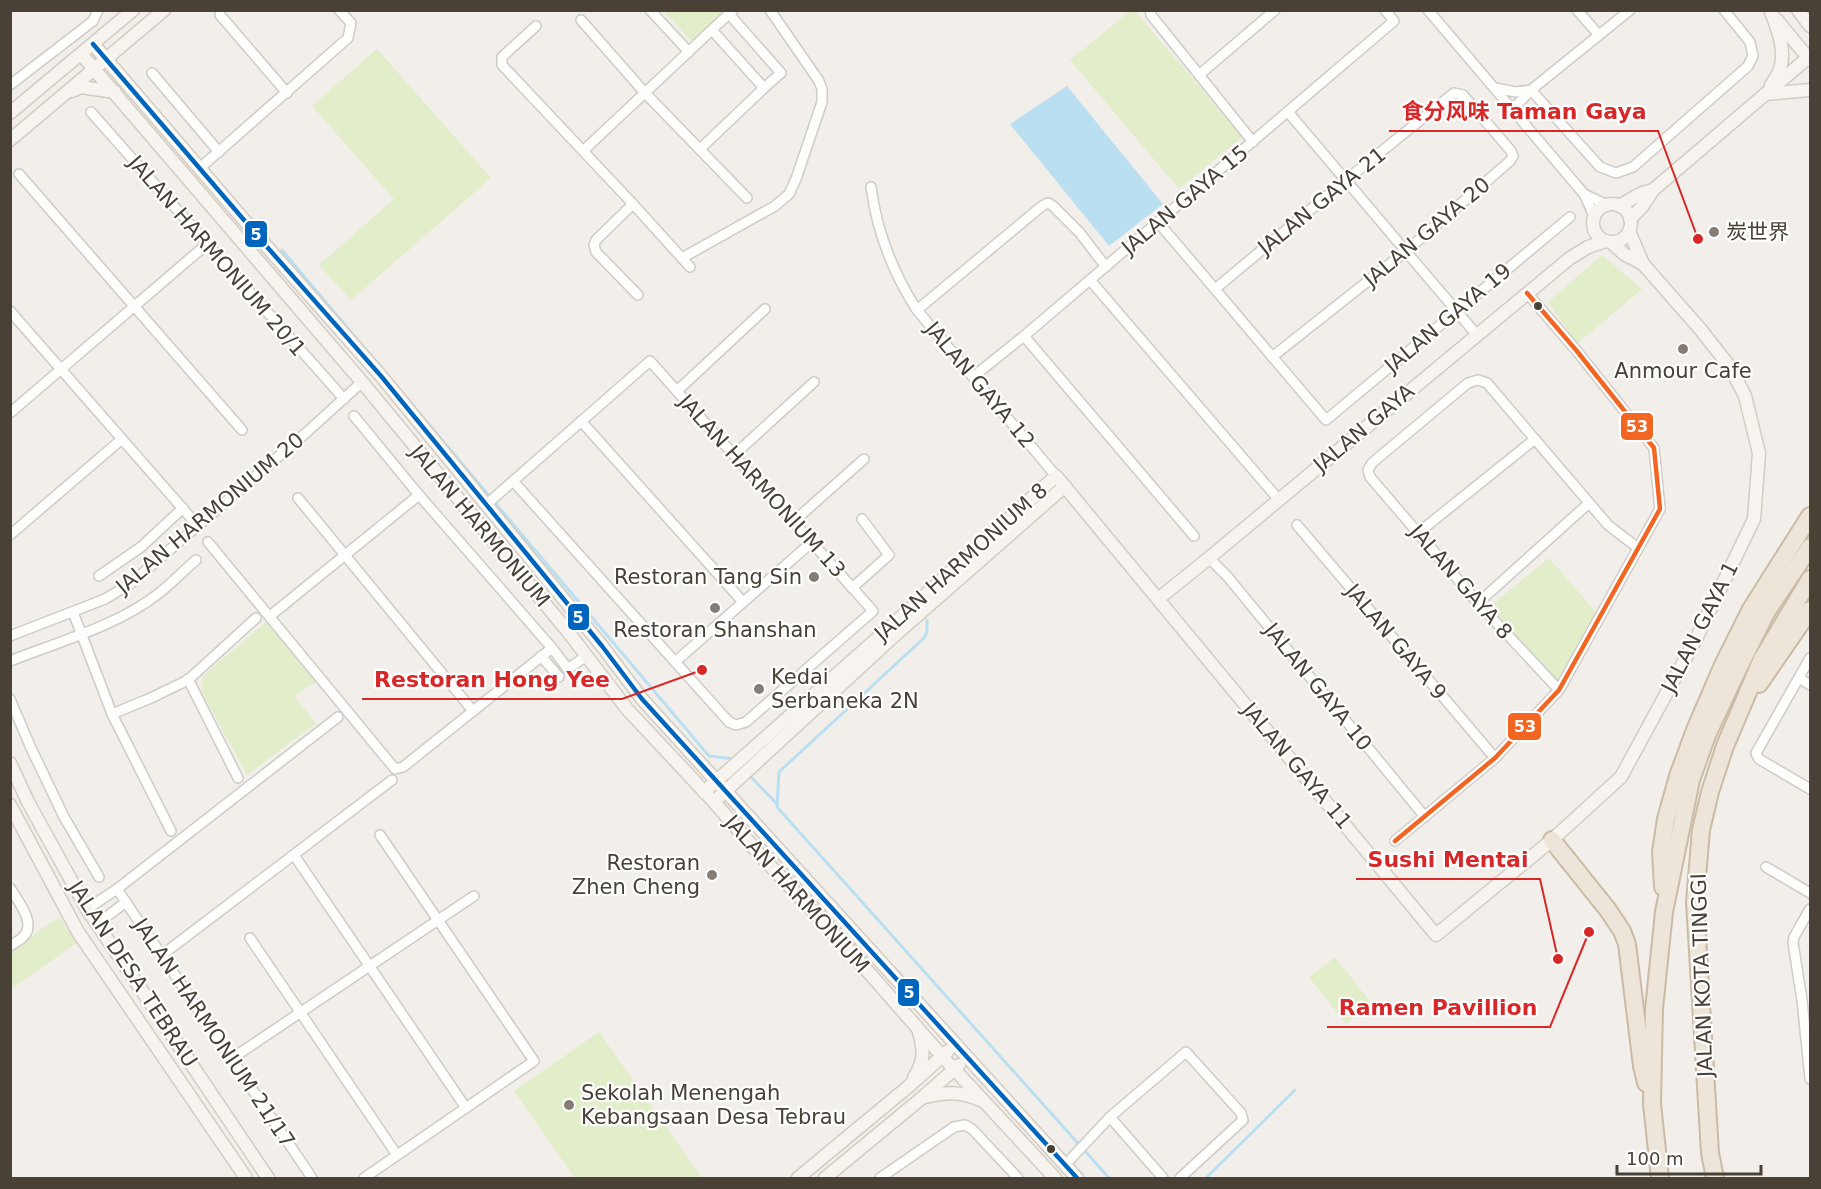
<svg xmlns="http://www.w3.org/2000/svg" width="1821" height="1189" font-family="'DejaVu Sans','Noto Sans SC',sans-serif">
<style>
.green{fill:#e2edca}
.water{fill:#badff1}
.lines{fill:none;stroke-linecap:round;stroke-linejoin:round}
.stream{stroke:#badff1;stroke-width:3}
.street-casing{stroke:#cfcbc7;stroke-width:12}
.secondary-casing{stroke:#d2ccc2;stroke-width:15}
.highway-casing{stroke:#cbbba5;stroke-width:20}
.street{stroke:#fdfdfc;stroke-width:9}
.secondary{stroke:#f7f4ef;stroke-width:12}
.highway{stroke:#ede5d9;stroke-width:16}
.bus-1-casing{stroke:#fff;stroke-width:9}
.bus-2-casing{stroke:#fff;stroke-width:9}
.bus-1{stroke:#0065bd;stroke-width:4.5}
.bus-2{stroke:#f26522;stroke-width:4.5}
.poi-dot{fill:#847d75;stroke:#fff;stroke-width:2}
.bus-dot{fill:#494036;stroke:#fff;stroke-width:2}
.labels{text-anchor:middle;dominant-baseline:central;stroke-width:4.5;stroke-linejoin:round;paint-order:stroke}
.street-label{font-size:21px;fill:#494036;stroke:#fff}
.poi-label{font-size:21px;fill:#494036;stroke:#fff;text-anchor:start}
.leader{fill:none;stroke:#d62828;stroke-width:2}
.callout-dot{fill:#d62828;stroke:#fff;stroke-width:2}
.callout-label{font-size:22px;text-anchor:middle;font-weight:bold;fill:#d62828;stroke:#fff;stroke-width:4.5;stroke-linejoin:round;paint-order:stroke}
.line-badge{stroke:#fff;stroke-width:2}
.badge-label{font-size:16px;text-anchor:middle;font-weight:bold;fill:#fff}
</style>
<rect width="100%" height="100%" fill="#f2efeb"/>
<g class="green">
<polygon points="663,11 724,11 692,41"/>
<polygon points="1130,11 1135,11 1242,137 1179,189 1070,60"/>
<polygon points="377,49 491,178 351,300 319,265 394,199 312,106"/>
<polygon points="1602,255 1642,289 1577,344 1548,302"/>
<polygon points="1549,558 1596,612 1557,682 1490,606"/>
<polygon points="266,622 316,682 294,696 316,723 247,775 201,691 203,676"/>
<polygon points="59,917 77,943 11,989 11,950"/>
<polygon points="1335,957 1372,1004 1346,1024 1309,977"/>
<polygon points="599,1032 702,1178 575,1178 514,1091"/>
</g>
<polygon class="water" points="1067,86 1163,204 1109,246 1010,124"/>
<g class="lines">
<g class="stream">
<polyline points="282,250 381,368"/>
<polyline points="393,382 709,756 735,759"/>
<polyline points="927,620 927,632 924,638 779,772 777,807 1109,1178"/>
<polyline points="749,775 776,803"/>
<polyline points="1206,1178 1295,1090"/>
</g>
<defs>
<g id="street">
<polyline points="650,10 689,52"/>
<polyline points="1150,10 1151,15 1253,142"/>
<polyline points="1428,10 1584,194 1594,216"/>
<polyline points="1577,10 1599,35"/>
<polyline points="220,15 287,93"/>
<polyline points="581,20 645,93 747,198"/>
<polyline points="536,26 502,57 502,65 633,204 690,267"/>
<polyline points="712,30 764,88 781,73 729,14"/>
<polyline points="152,73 219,152"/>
<polyline points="1199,75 1275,10"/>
<polyline points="10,85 93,21 98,10"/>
<polyline points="1495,88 1516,92 1531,90"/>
<polyline points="1531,90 1600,167 1616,173 1633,167 1748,66 1753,56 1750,42 1724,10"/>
<polyline points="1513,109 1531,90 1630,10"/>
<polyline points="91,112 344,399"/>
<polyline points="1288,112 1476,334"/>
<polyline points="700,149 764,88"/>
<polyline points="583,151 733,10"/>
<polyline points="200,168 348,38 351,23 339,10"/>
<polyline points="19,174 242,430"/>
<path d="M871 187C877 232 893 273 917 310L1056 476"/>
<polyline points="1584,194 1607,205"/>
<polyline points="633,204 596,240 594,245 596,252 638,295"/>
<polyline points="1158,222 1326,420 1570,217"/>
<polyline points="682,258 775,206 789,194 796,179 822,102 822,89 819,81 770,10"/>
<polyline points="1090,280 1279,500"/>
<polyline points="1215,289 1346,180 1454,93 1463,95 1511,151 1513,156 1510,161 1406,251 1272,357"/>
<polyline points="917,310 1042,206 1048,203 1053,206 1080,233 1106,267"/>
<polyline points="10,311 198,526"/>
<polyline points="1024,336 1194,536"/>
<polyline points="974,376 1024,336 1394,21 1385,10"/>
<polyline points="677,391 765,309"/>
<polyline points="10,413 207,244"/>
<polyline points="581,421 743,602"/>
<polyline points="734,455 814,382"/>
<polyline points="298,498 473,711"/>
<path d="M487 504C541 456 596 409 650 361L873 611 746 722 736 725 729 722 513 481"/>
<polyline points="793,522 864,459"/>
<polyline points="1297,525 1495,758"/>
<polyline points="1418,533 1535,439"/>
<polyline points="10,535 122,439"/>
<polyline points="208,542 395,769 403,767 552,648 419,495 354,416"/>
<polyline points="1209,558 1227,576 1425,817"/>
<polyline points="99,576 141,547 183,508"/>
<polyline points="852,588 889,555 862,519"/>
<polyline points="1478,603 1589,503"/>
<polyline points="73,612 112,714 171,831"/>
<polyline points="270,616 419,495"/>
<polyline points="10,636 105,599 130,584 307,432 362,382"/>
<polyline points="552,648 568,669"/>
<polyline points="541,656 559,677"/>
<polyline points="1810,658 1756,753 1759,759 1810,789"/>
<path d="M10 661C58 642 117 626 158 594 171 584 183 571 196 560"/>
<polyline points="675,662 812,542"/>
<polyline points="568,669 586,656"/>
<polyline points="1799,678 1810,685"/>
<polyline points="188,679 238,778"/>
<polyline points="1559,690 1478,603 1370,477 1368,470 1372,463 1468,383 1478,380 1487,383 1608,525 1638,548"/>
<polyline points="10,699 31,748 64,817 99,877"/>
<polyline points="112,714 151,698 188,680 256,618"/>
<polyline points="1395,841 1495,758 1559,690 1660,509 1654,448 1576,350 1527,293"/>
<polyline points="294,855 466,1108"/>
<polyline points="1766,867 1810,893"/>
<path d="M10 888C18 901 37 924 23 937 19 941 14 943 10 946"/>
<polyline points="117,889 312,1178"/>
<polyline points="87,909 117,889 338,717"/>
<polyline points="1810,909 1794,937 1793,943 1802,1000 1810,1079"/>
<polyline points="97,924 126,902"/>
<polyline points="250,938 397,1155"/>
<polyline points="162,955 392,780"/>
<polyline points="231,1059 474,896"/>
<polyline points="1110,1117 1163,1178"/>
<polyline points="1065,1165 1110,1117 1186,1052 1241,1113 1243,1120 1180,1178"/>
<polyline points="364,1178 534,1061 380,835"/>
<polyline points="880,1178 954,1127 965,1125 972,1129 1018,1178"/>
</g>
<g id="secondary">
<polyline points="1798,10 1810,26"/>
<path d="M1771 12C1778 30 1786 50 1780 69 1779 74 1774 80 1771 85"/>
<polyline points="1776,19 1810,60"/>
<polyline points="93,44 268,248 381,376 602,646 642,699 1077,1178"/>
<polyline points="81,54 362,382 569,633 627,709 714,802 761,856 843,943 942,1056 1055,1178"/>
<polyline points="72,91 81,87 115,92"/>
<polyline points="1765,94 1810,90"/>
<polyline points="10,113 133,10"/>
<polyline points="10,140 164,10"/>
<circle cx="1612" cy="223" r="19"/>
<polyline points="1619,206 1642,193 1653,190"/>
<polyline points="1630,219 1642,207 1653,190 1810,56"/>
<polyline points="1611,242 1624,254 1643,264"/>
<polyline points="1158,599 1209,558 1570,258 1588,247 1606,241"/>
<polyline points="10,763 28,802 87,909 268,1178"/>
<polyline points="704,792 889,628 1056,476 1436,935 1552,840 1621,777 1696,639 1754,519 1759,453 1745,396 1730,367 1701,330 1643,264 1629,231"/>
<polyline points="720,796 895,635 1065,486"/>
<polyline points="10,805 78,932 246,1178"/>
<path d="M914 1078C925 1060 924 1051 919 1032"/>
<path d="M925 1097C945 1092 961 1091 980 1100"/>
<polyline points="798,1178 909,1086 948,1051"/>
<polyline points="825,1178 923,1097 959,1065"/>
</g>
<g id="highway">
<polyline points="1759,684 1810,610"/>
<polyline points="1552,840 1608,910 1622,931 1627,944 1642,1066 1646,1083"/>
<polyline points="1663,887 1661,852 1666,819 1678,776 1695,730 1723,665 1751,609 1810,516"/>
<polyline points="1660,1178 1652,1104 1654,1009 1664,912 1691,780 1707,735 1738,669 1767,611 1810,547"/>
<polyline points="1715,1178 1710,1153 1695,902 1701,830 1710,792 1725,746 1762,659 1810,579"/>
</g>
</defs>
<use href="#street" class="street-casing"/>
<use href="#secondary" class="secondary-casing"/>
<use href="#highway" class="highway-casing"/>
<use href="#street" class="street"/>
<use href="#secondary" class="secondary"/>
<use href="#highway" class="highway"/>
<defs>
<polyline id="bus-1" points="93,44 268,248 381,376 602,646 642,699 1077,1178"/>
<polyline id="bus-2" points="1395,841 1495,758 1559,690 1660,509 1654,448 1576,350 1527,293"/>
</defs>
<use href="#bus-1" class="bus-1-casing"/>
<use href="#bus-2" class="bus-2-casing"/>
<use href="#bus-1" class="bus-1"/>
<use href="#bus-2" class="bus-2"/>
</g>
<g class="poi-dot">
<circle cx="1714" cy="232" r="6"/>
<circle cx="1683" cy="349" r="6"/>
<circle cx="814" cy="577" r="6"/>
<circle cx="715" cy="608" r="6"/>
<circle cx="759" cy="689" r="6"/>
<circle cx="712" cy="875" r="6"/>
<circle cx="569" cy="1105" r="6"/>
</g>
<g class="bus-dot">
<circle cx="1538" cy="306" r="5"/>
<circle cx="1051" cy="1149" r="5"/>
</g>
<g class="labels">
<g class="street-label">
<text transform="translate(1185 200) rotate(-40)">JALAN GAYA 15</text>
<text transform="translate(1322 201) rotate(-39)">JALAN GAYA 21</text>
<text transform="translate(1427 232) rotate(-40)">JALAN GAYA 20</text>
<text transform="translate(217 256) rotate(49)">JALAN HARMONIUM 20/1</text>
<text transform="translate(1448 318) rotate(-40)">JALAN GAYA 19</text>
<text transform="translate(980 385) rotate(50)">JALAN GAYA 12</text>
<text transform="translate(1364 428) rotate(-40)">JALAN GAYA</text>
<text transform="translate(762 486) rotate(48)">JALAN HARMONIUM 13</text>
<text transform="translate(210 513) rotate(-40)">JALAN HARMONIUM 20</text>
<text transform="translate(480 526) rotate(50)">JALAN HARMONIUM</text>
<text transform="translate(961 562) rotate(-42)">JALAN HARMONIUM 8</text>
<text transform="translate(1461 582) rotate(49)">JALAN GAYA 8</text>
<text transform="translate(1700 627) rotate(-63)">JALAN GAYA 1</text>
<text transform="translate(1396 642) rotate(50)">JALAN GAYA 9</text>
<text transform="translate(1318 687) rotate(51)">JALAN GAYA 10</text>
<text transform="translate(1297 766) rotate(50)">JALAN GAYA 11</text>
<text transform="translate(797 894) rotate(48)">JALAN HARMONIUM</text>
<text transform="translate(133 974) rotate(57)">JALAN DESA TEBRAU</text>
<text transform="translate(1702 975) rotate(-92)">JALAN KOTA TINGGI</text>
<text transform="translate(214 1033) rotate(56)">JALAN HARMONIUM 21/17</text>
</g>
<g class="poi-label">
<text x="1726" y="232">炭世界</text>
<text x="1683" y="371" text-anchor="middle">Anmour Cafe</text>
<text x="802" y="577" text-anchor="end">Restoran Tang Sin</text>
<text x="715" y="630" text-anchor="middle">Restoran Shanshan</text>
<text x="771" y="677">Kedai<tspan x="771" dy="24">Serbaneka 2N</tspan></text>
<text x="700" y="863" text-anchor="end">Restoran<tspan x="700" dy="24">Zhen Cheng</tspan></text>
<text x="581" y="1093">Sekolah Menengah<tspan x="581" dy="24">Kebangsaan Desa Tebrau</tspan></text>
</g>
</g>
<path class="leader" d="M1698 239L1658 131H1389M702 670L622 699H362M1558 959L1540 879H1356M1589 932L1550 1027H1327"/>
<g class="callout-dot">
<circle cx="1698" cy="239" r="6"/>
<circle cx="702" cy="670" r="6"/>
<circle cx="1558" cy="959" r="6"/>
<circle cx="1589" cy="932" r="6"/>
</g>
<g class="callout-label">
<text x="1524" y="119">食分风味 Taman Gaya</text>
<text x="492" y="687">Restoran Hong Yee</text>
<text x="1448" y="867">Sushi Mentai</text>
<text x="1438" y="1015">Ramen Pavillion</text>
</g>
<g class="line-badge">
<rect x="244" y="220" width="24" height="28" rx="6" fill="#0065bd"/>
<rect x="1620" y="412" width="34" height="29" rx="6" fill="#f26522"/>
<rect x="567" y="603" width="23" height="28" rx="6" fill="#0065bd"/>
<rect x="1507" y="712" width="35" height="29" rx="6" fill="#f26522"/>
<rect x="897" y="978" width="23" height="29" rx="6" fill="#0065bd"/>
</g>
<g class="badge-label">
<text x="256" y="240">5</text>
<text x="1637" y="432">53</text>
<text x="578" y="623">5</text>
<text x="1525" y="732">53</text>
<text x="909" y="998">5</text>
</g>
<rect width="1821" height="1189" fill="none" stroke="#494036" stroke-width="24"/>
<path d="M1617 1165v9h144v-9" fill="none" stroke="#494036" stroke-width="3"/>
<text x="1626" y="1165" font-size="18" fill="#494036" stroke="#ffffff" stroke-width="4.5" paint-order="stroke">100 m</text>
</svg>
